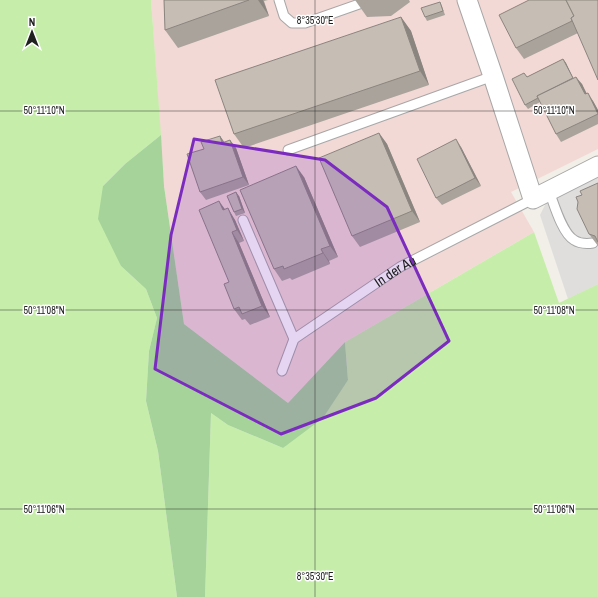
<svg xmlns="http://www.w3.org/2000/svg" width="598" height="597" font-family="'Archivo Narrow',sans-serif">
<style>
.residential{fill:#dfdedd}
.commercial{fill:#f3d9d5}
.grass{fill:#c6eeaa}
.forest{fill:#a5d399}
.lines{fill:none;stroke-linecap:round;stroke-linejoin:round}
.lane-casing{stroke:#a7a7a7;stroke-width:11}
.street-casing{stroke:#a7a7a7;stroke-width:21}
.lane{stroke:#fff;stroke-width:9}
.street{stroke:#fff;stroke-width:19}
.wall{fill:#aaa39c}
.shaded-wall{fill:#8b857f}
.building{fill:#c6beb5;stroke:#8b857f}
.marked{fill:#7b2cbf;fill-opacity:0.2;stroke:#7b2cbf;stroke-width:3;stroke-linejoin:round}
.ticks{fill:none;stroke:#202020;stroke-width:1;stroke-opacity:0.45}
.labels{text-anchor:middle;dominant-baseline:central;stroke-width:3;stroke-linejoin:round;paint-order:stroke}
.street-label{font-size:14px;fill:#202020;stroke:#fff}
.ticks-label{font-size:10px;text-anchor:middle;fill:#202020;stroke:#fff;stroke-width:3;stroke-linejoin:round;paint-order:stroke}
</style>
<rect width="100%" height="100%" fill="#f1efe7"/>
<polygon class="residential" points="598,177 598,284 568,299 540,215 546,203"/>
<polygon class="commercial" points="151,0 598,0 598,149 511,192 534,232 345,342 288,403 184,324 164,186"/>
<g class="grass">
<polygon points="0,0 151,0 161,135 125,164 103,186 121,266 146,289 157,318 149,351 146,401 158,451 177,597 0,597"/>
<polygon points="534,232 559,303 598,284 598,597 205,597 211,413 228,425 283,448 348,380 345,342"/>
</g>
<polygon class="forest" points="161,135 164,186 184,324 288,403 345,342 348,380 323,418 283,448 228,425 211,413 205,597 177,597 158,451 146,401 149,351 157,318 146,289 121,266 98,219 103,186 125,164"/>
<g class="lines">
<defs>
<g id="lane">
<polyline points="279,0 284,16 292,23 305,23 362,3"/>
<polyline points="288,150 493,76"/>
<path d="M549 191C554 204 562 233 574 240 580 244 586 244 593 243"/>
<polyline points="243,220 294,339"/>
<path id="s1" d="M282 371 294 339 400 267 533 199"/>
</g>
<polyline id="street" points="467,0 493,76 533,199 598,166"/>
</defs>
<use href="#lane" class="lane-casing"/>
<use href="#street" class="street-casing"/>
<use href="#lane" class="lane"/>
<use href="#street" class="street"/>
</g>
<g class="wall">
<polygon points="164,0 268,0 264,1 269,16 178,48 165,30"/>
<polygon points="355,0 409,0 410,2 391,16 367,17"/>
<polygon points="598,0 578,33 524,59 516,48"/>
<polygon points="440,2 442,6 445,15 427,21 425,17"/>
<polygon points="401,17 411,31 429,85 244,148 234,134"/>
<polygon points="563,59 566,63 573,78 582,84 586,94 593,101 598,110 598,124 561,142 556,134 540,102 528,109 525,105 524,73 527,77"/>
<polygon points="379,133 387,144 420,222 360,247 352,236"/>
<polygon points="220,136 224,142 230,140 236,148 249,185 206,200 200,192 204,149"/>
<polygon points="461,147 481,186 442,205 436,198"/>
<polygon points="304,177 338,257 329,261 330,264 292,280 290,278 282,281 274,269"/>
<polygon points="598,183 598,246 589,234 582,195"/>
<polygon points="239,196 245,213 236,216 234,212"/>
<polygon points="225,210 235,220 244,241 239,243 270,317 250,325 245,319 242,320 234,309 229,282"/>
</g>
<g class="shaded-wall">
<polygon points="258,0 263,0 269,16"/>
<polygon points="401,17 411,31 429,85 420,71"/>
<polygon points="563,59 566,63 576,84 574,80"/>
<polygon points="576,77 582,84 591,102 585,94"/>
<polygon points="588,93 593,101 598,110 598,114"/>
<polygon points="379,133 387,144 420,222 412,211"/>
<polygon points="220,136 225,143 222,143"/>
<polygon points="456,139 461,147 481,186 475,178"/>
<polygon points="230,140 236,148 249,185 243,177"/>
<polygon points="296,166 304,177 338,257 330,246"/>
<polygon points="236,192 239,196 245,213 242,209"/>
<polygon points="219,201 227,212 223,210"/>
<polygon points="228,208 235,220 244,241 237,230"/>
<polygon points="232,232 239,243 270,317 262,306"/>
<polygon points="321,249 329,261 330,264 323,253"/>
</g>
<g class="building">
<polygon points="164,0 249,0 165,30"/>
<polygon points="529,0 566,0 574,16 571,18 572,21 516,48 499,15"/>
<polygon points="566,0 598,0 598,80 571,18 574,16"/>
<polygon points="440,2 443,11 425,17 421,8"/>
<polygon points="401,17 420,71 234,134 215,80"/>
<polygon points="563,59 573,78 537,96 538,98 525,105 512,79 524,73 527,77"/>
<polygon points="576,77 585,94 588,93 598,114 556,134 537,96"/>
<polygon points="379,133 412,211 352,236 319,158"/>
<polygon points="220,136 222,143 230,140 243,177 200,192 187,154 204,149 201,142"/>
<polygon points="456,139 475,178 436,198 417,159"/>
<polygon points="296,166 330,246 321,249 323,253 284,269 283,266 274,269 240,190"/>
<polygon points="598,183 598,242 595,236 589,234 577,209 578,202 576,197 582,195 580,191"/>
<polygon points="236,192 242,209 234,212 227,196"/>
<polygon points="219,201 223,210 228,208 237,230 232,232 262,306 242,314 239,307 234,309 224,284 229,282 199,210"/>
</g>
<path class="marked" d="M194 139 325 160 387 207 449 341 376 398 281 434 155 369 171 235Z"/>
<path class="ticks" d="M315 0V597M0 111H598M0 310H598M0 509H598"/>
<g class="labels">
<g class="street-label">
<text stroke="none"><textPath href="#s1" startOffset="156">In der Au</textPath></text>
</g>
</g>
<g class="ticks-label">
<text x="315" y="24">8°35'30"E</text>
<text x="44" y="114">50°11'10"N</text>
<text x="554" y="114">50°11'10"N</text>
<text x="44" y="314">50°11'08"N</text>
<text x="554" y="314">50°11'08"N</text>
<text x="44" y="513">50°11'06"N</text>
<text x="554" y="513">50°11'06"N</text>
<text x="315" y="580">8°35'30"E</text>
</g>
<g transform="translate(32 32)" stroke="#ffffff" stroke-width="3" paint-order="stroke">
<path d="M0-3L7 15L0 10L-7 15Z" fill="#202020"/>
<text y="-6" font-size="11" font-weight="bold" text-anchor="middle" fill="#202020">N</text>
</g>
</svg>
